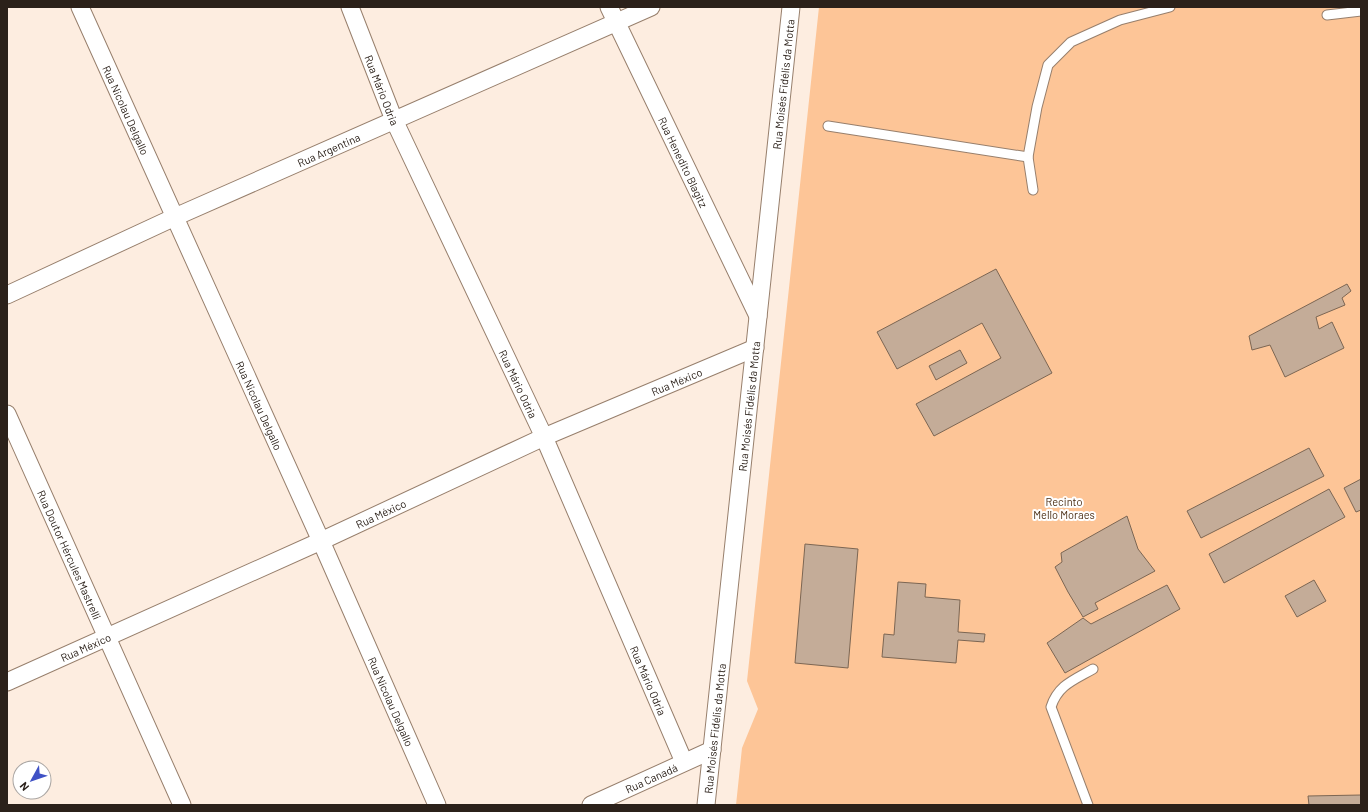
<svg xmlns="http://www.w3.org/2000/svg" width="1368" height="812" font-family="Barlow,sans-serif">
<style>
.green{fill:#fdc597}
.building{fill:#c4ac98;stroke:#7c6653}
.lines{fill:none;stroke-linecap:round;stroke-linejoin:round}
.lane-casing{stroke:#977f6c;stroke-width:11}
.street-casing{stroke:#977f6c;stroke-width:19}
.lane{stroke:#fff;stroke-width:9}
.street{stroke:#fff;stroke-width:17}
.labels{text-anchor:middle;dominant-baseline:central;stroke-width:4;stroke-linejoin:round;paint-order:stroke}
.street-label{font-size:11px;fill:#2b211a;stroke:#fff}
.park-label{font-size:11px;fill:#4a2d13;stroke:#fff}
</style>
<rect width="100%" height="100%" fill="#fdede0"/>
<polygon class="green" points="819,7 1361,7 1361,805 736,805 742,748 758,709 747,681"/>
<g class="building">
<polygon points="996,269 1052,373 934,436 916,404 1001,358 982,323 897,369 877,332"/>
<polygon points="1347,284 1351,291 1342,298 1345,305 1316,317 1319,329 1332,322 1344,348 1285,377 1270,345 1252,350 1249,336"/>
<polygon points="960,350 967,363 936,380 929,366"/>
<polygon points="1309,448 1324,476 1201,538 1187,511"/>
<polygon points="1361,479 1361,510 1356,512 1344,488"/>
<polygon points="1329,489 1345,517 1224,583 1209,554"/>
<polygon points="1127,516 1138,549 1155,571 1095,603 1098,609 1083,617 1068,592 1055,567 1062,562 1061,553"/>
<polygon points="805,544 858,549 848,668 795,663"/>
<polygon points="1314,580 1326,601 1297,617 1285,596"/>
<polygon points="898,582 926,584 925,597 960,600 958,632 985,634 984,642 958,640 956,663 882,657 884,634 894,635"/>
<polygon points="1167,585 1180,609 1065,673 1047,643 1083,618 1091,624"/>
<polygon points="1361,795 1361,805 1309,805 1308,796"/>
</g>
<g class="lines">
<defs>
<g id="lane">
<polyline points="1327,15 1361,11"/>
<polyline points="828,126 1028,157 1033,190"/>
<polyline points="1028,157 1037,107 1048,65 1071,42 1120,20 1170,7"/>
<path d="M1088 805 1051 707C1058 685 1074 680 1093 669"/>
</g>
<g id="street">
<path id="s1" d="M80 7 321 541 437 805"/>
<path id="s2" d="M350 7 394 120 544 437 684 762"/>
<path id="s3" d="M609 7 758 316"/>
<path id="s4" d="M7 295 175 217 651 7"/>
<path id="s5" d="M7 414 182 805"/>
<path id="s6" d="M7 682 321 541 544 437 755 348"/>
<path id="s7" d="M591 805 712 750"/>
<path id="s8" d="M706 805 791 7"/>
</g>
</defs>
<use href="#lane" class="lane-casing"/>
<use href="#street" class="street-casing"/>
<use href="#lane" class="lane"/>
<use href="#street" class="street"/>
</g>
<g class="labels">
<g class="street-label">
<text stroke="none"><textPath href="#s8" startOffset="725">Rua Moisés Fidélis da Motta</textPath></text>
<text stroke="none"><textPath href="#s2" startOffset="89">Rua Mário Odria</textPath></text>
<text stroke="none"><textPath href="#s1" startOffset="113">Rua Nicolau Delgallo</textPath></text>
<text stroke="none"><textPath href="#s4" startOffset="353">Rua Argentina</textPath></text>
<text stroke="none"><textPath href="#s3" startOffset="172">Rua Henedito Blagitz</textPath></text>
<text stroke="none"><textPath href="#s6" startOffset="734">Rua México</textPath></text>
<text stroke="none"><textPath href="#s2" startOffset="413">Rua Mário Odria</textPath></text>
<text stroke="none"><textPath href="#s1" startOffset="437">Rua Nicolau Delgallo</textPath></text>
<text stroke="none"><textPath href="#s8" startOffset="401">Rua Moisés Fidélis da Motta</textPath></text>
<text stroke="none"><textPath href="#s6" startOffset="410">Rua México</textPath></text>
<text stroke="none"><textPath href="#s5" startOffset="154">Rua Doutor Hércules Mastrelli</textPath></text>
<text stroke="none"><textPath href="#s6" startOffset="86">Rua México</textPath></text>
<text stroke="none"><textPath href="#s2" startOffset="737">Rua Mário Odria</textPath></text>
<text stroke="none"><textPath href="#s1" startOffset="761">Rua Nicolau Delgallo</textPath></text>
<text stroke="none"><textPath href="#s8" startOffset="77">Rua Moisés Fidélis da Motta</textPath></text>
<text stroke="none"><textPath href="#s7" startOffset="66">Rua Canadá</textPath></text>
</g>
<g class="park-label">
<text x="1064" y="501">Recinto<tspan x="1064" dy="13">Mello Moraes</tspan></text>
</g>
</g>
<rect width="1368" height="812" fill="none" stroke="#2b211a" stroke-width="16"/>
<g transform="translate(32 780) rotate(230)"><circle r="19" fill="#ffffff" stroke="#aaa6a3"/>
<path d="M0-3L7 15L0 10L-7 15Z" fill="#3f51c5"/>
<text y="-6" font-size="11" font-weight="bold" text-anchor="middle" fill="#2b211a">N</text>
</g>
</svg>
